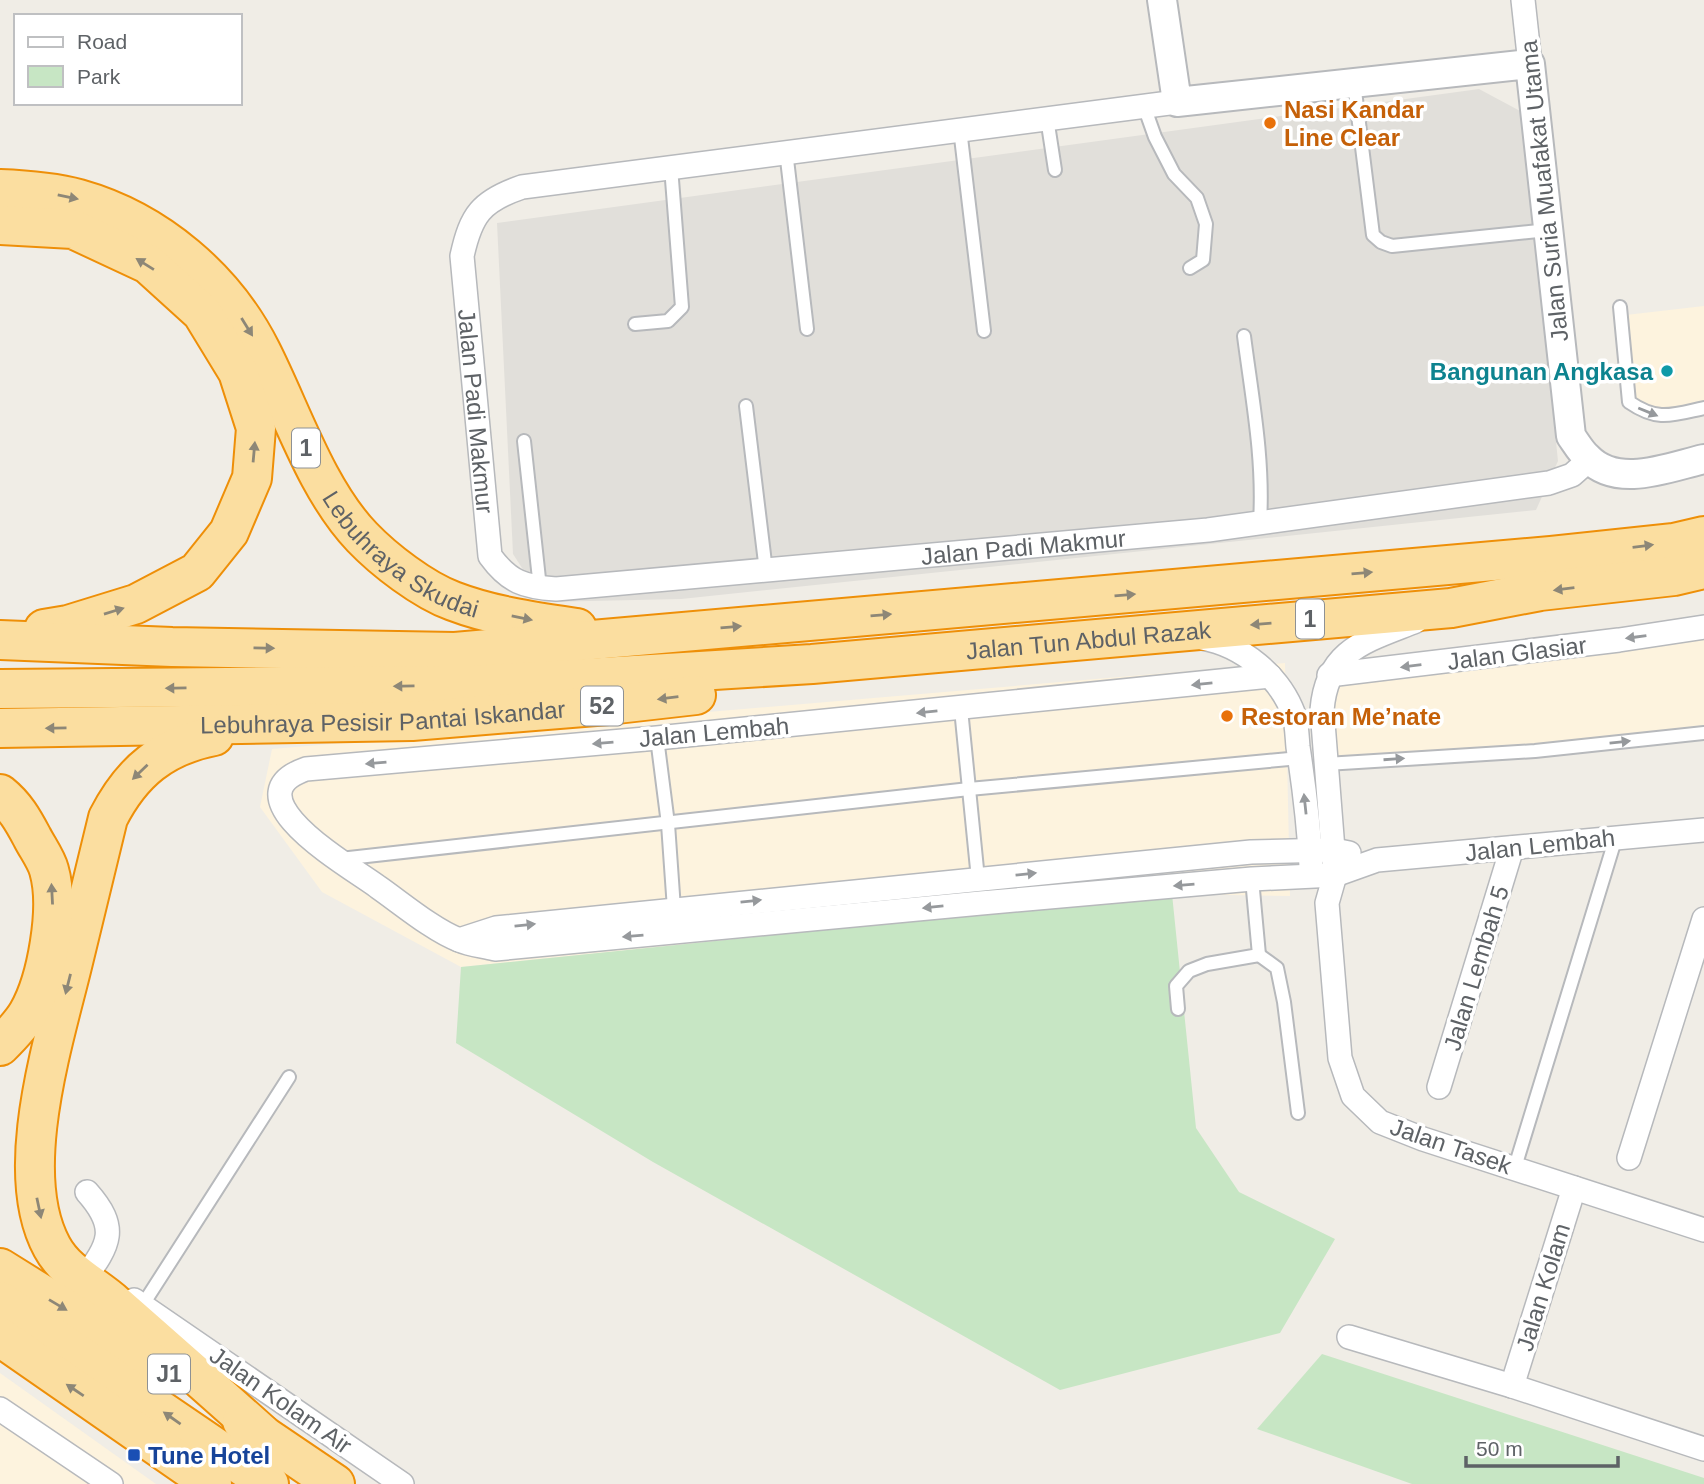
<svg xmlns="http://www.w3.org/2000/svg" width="1704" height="1484" font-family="Arial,sans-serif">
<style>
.commercial{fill:#fdf3de}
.industrial{fill:#e1dfda}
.green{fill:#c7e6c4}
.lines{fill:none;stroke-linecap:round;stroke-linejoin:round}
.service-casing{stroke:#b7b9bc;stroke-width:16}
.minor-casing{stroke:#b7b9bc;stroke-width:26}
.tertiary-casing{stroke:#b7b9bc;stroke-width:32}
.trunk-casing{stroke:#ee8f08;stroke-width:42}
.service{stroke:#fff;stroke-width:12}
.minor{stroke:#fff;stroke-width:23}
.tertiary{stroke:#fff;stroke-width:28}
.trunk{stroke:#fbdea0;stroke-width:38}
.oneway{fill:#8d8777}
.oneway2{fill:#96999c}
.food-dot{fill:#e8710a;stroke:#fff;stroke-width:2.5}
.culture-dot{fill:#0f9aa8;stroke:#fff;stroke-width:2.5}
.transit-dot{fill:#1a4fb4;stroke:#fff;stroke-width:2.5}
.labels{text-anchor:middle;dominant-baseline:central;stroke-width:7;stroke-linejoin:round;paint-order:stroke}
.shield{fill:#fff;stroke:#8e9194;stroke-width:2}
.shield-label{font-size:23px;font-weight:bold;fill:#5e6266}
.food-label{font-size:24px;font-weight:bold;fill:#c56008;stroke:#fff;text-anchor:start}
.street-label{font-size:24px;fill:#5e6266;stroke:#fff}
.culture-label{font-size:24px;font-weight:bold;fill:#0d838f;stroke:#fff;text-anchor:end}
.transit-label{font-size:24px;font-weight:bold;fill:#164399;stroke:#fff;text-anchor:start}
</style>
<rect width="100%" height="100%" fill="#f0ede6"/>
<g class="commercial">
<polygon points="1704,306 1704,404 1660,412 1635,401 1626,315"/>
<polygon points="1704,634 1704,728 1531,746 1333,758 1330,693 1334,683"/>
<polygon points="1285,663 1290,896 1172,894 461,967 322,892 260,807 272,749"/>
<polygon points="0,1373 156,1484 0,1484"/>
</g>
<polygon class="industrial" points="1479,89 1522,112 1558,461 1536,510 681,599 544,602 513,554 497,223"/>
<g class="green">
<polygon points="1172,894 1196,1128 1239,1192 1335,1239 1280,1333 1060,1390 653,1162 456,1043 461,967"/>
<polygon points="1322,1354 1704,1478 1704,1484 1412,1484 1257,1429"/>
</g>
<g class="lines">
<defs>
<g id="service">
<polyline points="1354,83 1373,235 1381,242 1392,246 1548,230"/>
<polyline points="1144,106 1155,137 1174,174 1197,198 1206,224 1203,260 1190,268"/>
<polyline points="1047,118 1055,170"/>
<polyline points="960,129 984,331"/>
<polyline points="786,151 807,329"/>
<path d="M1620 307 1629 402C1658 422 1672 415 1704 408"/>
<polyline points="635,324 668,321 682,307 671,167"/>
<path d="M1244 336C1252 398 1264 459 1260 522"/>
<polyline points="746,406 766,571"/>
<polyline points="524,441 540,588"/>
<polyline points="961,709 978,879"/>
<polyline points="657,738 668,824 674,909"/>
<polyline points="1326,764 1535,751 1704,733"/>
<polyline points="340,859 969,789 1300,758"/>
<polyline points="1259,955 1277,968 1284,1002 1298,1113"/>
<polyline points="1178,1009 1176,986 1189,971 1207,964 1259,955 1252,879"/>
<polyline points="1515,1167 1616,837"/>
<polyline points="142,1306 289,1077"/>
</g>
<g id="minor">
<polyline points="1523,0 1530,64"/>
<path id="s1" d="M1177 102 522 187C481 201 471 215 462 256L490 556C509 582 524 587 556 589L1208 530 1549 483 1572 475 1589 460"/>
<path d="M1416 621C1366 641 1327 649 1322 710L1335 875 1327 903 1340 1058 1353 1096 1380 1122 1423 1139 1704 1230"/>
<path d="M1202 638C1242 645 1280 676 1294 715 1297 725 1297 737 1298 747 1304 786 1309 827 1311 866"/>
<polyline points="1329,675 1619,640 1704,627"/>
<path d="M1270 676 657 738 306 769C226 797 353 868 378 887 401 903 433 930 459 940 470 945 484 946 495 949L981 903 1252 879 1335 875 1377 860 1704 830"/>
<polyline points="459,940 496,928 1251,852 1334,850 1349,853"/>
<polyline points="1439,1087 1512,848"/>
<polyline points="1629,1158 1704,919"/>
<path d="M83 1280C110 1244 119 1228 87 1192"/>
<polyline points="134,1300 402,1484"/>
<polyline points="1349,1337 1512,1386 1704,1449"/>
<polyline points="1512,1386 1574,1188"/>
<polyline points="0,1409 111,1484"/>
</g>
<path id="tertiary" d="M1162 0 1177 102 1530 64 1571 436C1576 443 1581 452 1588 458 1618 489 1669 467 1704 459"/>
<g id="trunk">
<path id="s2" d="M0 189C26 190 53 192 79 199 157 221 225 279 261 351 291 410 316 489 362 537 384 560 423 590 453 601 492 616 536 622 577 628"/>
<polyline points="0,225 73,229 148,264 202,313 238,372 256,428 252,478 229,532 197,572 136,604 68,625 44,629"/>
<polyline points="0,640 172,647 455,652 1551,556 1674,543 1704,536"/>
<path id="s3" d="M0 689 472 685 812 664 1451 608 1540 591 1674 576 1704 569"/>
<path id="s4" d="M0 728 412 721 608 705 696 695"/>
<path d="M214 736C163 746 132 771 108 818 96 866 85 914 73 962 54 1041 11 1172 52 1247 66 1273 94 1285 115 1304 164 1347 213 1390 262 1434"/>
<path d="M0 794C15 806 23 820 32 837 37 847 46 859 49 870 60 908 47 980 28 1013 21 1025 10 1036 0 1046"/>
<polyline points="0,1268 159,1367"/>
<polyline points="0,1301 269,1484"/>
<polyline points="0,1337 212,1484"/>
<polyline points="242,1421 335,1484"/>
</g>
</defs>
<use href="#service" class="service-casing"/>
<use href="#minor" class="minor-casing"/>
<use href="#tertiary" class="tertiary-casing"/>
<use href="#trunk" class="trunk-casing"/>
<use href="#service" class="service"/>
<use href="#minor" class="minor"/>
<use href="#tertiary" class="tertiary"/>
<use href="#trunk" class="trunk"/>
</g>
<defs><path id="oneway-solid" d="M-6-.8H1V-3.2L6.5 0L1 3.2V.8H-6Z" transform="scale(1.75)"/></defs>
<g class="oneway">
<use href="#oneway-solid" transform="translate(68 197) rotate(12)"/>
<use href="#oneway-solid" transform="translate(145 264) rotate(-148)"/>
<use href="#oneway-solid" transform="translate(247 327) rotate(58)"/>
<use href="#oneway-solid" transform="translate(254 452) rotate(-85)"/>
<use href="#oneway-solid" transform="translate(1643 546) rotate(-7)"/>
<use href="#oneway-solid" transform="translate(1362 573) rotate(-5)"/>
<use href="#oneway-solid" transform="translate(1564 589) rotate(173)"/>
<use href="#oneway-solid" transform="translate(1125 595) rotate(-5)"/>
<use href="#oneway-solid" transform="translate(114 611) rotate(-17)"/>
<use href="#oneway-solid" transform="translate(881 615) rotate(-5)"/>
<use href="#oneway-solid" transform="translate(522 618) rotate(11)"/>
<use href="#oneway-solid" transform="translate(1261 624) rotate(175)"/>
<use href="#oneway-solid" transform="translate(731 627) rotate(-5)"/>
<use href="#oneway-solid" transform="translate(264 648) rotate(1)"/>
<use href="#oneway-solid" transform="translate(404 686) rotate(179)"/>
<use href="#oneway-solid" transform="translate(176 688) rotate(179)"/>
<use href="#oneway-solid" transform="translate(668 698) rotate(173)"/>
<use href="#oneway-solid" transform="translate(56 728) rotate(179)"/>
<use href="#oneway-solid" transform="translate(140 772) rotate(136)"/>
<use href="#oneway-solid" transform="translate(52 894) rotate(-93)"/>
<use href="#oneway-solid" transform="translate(68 984) rotate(104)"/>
<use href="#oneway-solid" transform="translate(39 1208) rotate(78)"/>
<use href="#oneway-solid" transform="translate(58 1305) rotate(31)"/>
<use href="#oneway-solid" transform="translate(75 1390) rotate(-146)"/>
<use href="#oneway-solid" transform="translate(172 1418) rotate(-145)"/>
</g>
<g class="oneway2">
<use href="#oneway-solid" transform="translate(1648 412) rotate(22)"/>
<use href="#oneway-solid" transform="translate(1636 637) rotate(172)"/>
<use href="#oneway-solid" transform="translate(1411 666) rotate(173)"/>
<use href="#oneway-solid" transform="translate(1202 684) rotate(174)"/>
<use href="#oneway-solid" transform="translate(927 712) rotate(174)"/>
<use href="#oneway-solid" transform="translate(1620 742) rotate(-6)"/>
<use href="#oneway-solid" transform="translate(603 743) rotate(175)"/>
<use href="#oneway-solid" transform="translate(1394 759) rotate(-4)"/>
<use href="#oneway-solid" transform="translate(376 763) rotate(175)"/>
<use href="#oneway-solid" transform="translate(1305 804) rotate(-96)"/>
<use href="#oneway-solid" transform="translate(1026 874) rotate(-6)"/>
<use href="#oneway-solid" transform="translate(1184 885) rotate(175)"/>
<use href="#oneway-solid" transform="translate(751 901) rotate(-6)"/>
<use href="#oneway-solid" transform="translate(933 907) rotate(174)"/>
<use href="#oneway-solid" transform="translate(525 925) rotate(-6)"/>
<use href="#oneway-solid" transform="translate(633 936) rotate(175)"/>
</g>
<g class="food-dot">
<circle cx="1270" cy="123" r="7"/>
<circle cx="1227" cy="716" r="7"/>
</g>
<circle class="culture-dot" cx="1667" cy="371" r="7"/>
<rect class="transit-dot" x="127" y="1448" width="14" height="14" rx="3.5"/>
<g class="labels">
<g class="shield">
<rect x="292" y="428.5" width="28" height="39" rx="5"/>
<rect x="1296" y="599.5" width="28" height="39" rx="5"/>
<rect x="581" y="686.5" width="42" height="39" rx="5"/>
<rect x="148" y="1354.5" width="42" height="39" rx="5"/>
</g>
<g class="shield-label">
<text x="306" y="448">1</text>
<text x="1310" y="619">1</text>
<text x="602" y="706">52</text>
<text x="169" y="1374">J1</text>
</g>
<g class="food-label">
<text x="1284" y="109">Nasi Kandar<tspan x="1284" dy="28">Line Clear</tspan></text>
<text x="1241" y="716">Restoran Me’nate</text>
</g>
<g class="street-label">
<text transform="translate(1544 191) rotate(-96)">Jalan Suria Muafakat Utama</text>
<text stroke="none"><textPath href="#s1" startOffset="914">Jalan Padi Makmur</textPath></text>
<text stroke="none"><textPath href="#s2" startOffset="578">Lebuhraya Skudai</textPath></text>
<text stroke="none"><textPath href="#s1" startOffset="1606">Jalan Padi Makmur</textPath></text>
<text stroke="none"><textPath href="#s3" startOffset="1090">Jalan Tun Abdul Razak</textPath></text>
<text transform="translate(1517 653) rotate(-7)">Jalan Glasiar</text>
<text stroke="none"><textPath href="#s4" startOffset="383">Lebuhraya Pesisir Pantai Iskandar</textPath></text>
<text transform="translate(714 732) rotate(-5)">Jalan Lembah</text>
<text transform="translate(1540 845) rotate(-6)">Jalan Lembah</text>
<text transform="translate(1476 968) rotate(-73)">Jalan Lembah 5</text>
<text transform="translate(1451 1146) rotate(19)">Jalan Tasek</text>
<text transform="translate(1543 1287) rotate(-73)">Jalan Kolam</text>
<text transform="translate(281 1400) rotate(35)">Jalan Kolam Air</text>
</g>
<g class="culture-label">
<text x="1653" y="371">Bangunan Angkasa</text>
</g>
<g class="transit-label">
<text x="148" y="1455">Tune Hotel</text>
</g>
</g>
<rect x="14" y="14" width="228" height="91" fill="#ffffff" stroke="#bfc0c2" stroke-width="2"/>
<rect x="28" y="37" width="35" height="10" fill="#ffffff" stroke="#bfc0c2" stroke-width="2"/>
<text x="77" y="49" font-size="21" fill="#5e6266">Road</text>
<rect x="28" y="66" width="35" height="21" fill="#c7e6c4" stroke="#bfc0c2" stroke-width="2"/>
<text x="77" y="84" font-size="21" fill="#5e6266">Park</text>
<path d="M1466 1456v10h152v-10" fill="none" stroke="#5e6266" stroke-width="3.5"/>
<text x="1476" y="1456" font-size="21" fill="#5e6266" stroke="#ffffff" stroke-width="5" paint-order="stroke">50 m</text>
</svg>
